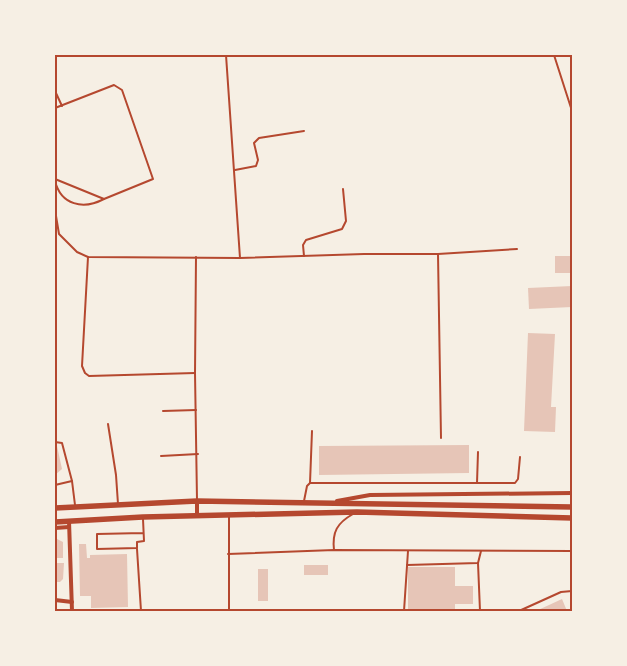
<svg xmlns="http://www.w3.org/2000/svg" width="627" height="666" font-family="'PT Serif',serif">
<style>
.building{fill:#e6c5b7}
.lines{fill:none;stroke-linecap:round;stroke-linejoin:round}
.service{stroke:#b5482f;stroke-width:2}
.minor{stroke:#b5482f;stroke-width:4}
.trunk{stroke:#b5482f;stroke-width:5.5}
.neatline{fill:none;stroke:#b5482f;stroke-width:2}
</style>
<rect width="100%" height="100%" fill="#f6efe4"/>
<g class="building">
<rect x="555" y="256" width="17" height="17"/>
<polygon points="572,286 572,307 529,309 528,288"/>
<polygon points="528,333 555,334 551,407 556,407 555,432 524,431"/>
<polygon points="469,445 469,473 319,475 319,446"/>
<polygon points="55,446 57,446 62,469 55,475"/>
<polygon points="55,538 63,542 63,558 55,558"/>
<polygon points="79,544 86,544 87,558 90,558 90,555 127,554 128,607 91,608 91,596 80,596"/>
<polygon points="55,563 64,563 63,579 60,582 55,582"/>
<rect x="304" y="565" width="24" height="10"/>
<polygon points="408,567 455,567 455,586 473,586 473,604 455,604 455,611 408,611"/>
<rect x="258" y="569" width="10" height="32"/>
<polygon points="562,599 567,611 536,611"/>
</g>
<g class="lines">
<g class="service">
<polyline points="226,55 240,258"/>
<polyline points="554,55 572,111"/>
<polyline points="55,91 62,106"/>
<polyline points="55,108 114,85 122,90 153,179 104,199 55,179"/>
<polyline points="235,170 256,166 258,160 254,143 259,138 304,131"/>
<path d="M55 181C61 205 83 210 104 199"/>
<polyline points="55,210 59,234 77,252 88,257 240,258 364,254 438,254 517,249"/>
<polyline points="438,254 441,438"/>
<polyline points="304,256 303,245 306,240 342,229 346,221 343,189"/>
<polyline points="88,257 82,366 85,373 89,376 195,373"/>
<polyline points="196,257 195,373 197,500"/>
<polyline points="163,411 196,410"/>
<polyline points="108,424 116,475 118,504"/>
<polyline points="55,442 62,443 72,481 75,505"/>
<polyline points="161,456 198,454"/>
<polyline points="310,483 312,431"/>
<polyline points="477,483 478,452"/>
<polyline points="55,485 72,481"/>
<polyline points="304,501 307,486 310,483 515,483 518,479 520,457"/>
<polyline points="229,516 229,611"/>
<polyline points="143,519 144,541 137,542 137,548 97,549 97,534 143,533"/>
<polyline points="137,549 141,611"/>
<path d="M334 550C332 532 337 523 353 514"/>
<polyline points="228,554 334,550 572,551"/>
<polyline points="478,563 480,611"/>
<polyline points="407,565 478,563 481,551"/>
<polyline points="404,611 408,551"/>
<polyline points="519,611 561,592 572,591"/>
</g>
<g class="minor">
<polyline points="337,501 370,495 572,493"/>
<polyline points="197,516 197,501"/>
<polyline points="69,521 72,611"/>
<polyline points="55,528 69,527"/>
<polyline points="55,600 72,602"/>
</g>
<g class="trunk">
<polyline points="55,508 197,501 572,507"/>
<polyline points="55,522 143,517 357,512 572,518"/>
</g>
</g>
<rect width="627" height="666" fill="none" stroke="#f6efe4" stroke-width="112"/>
<rect x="56" y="56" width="515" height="554" class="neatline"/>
</svg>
